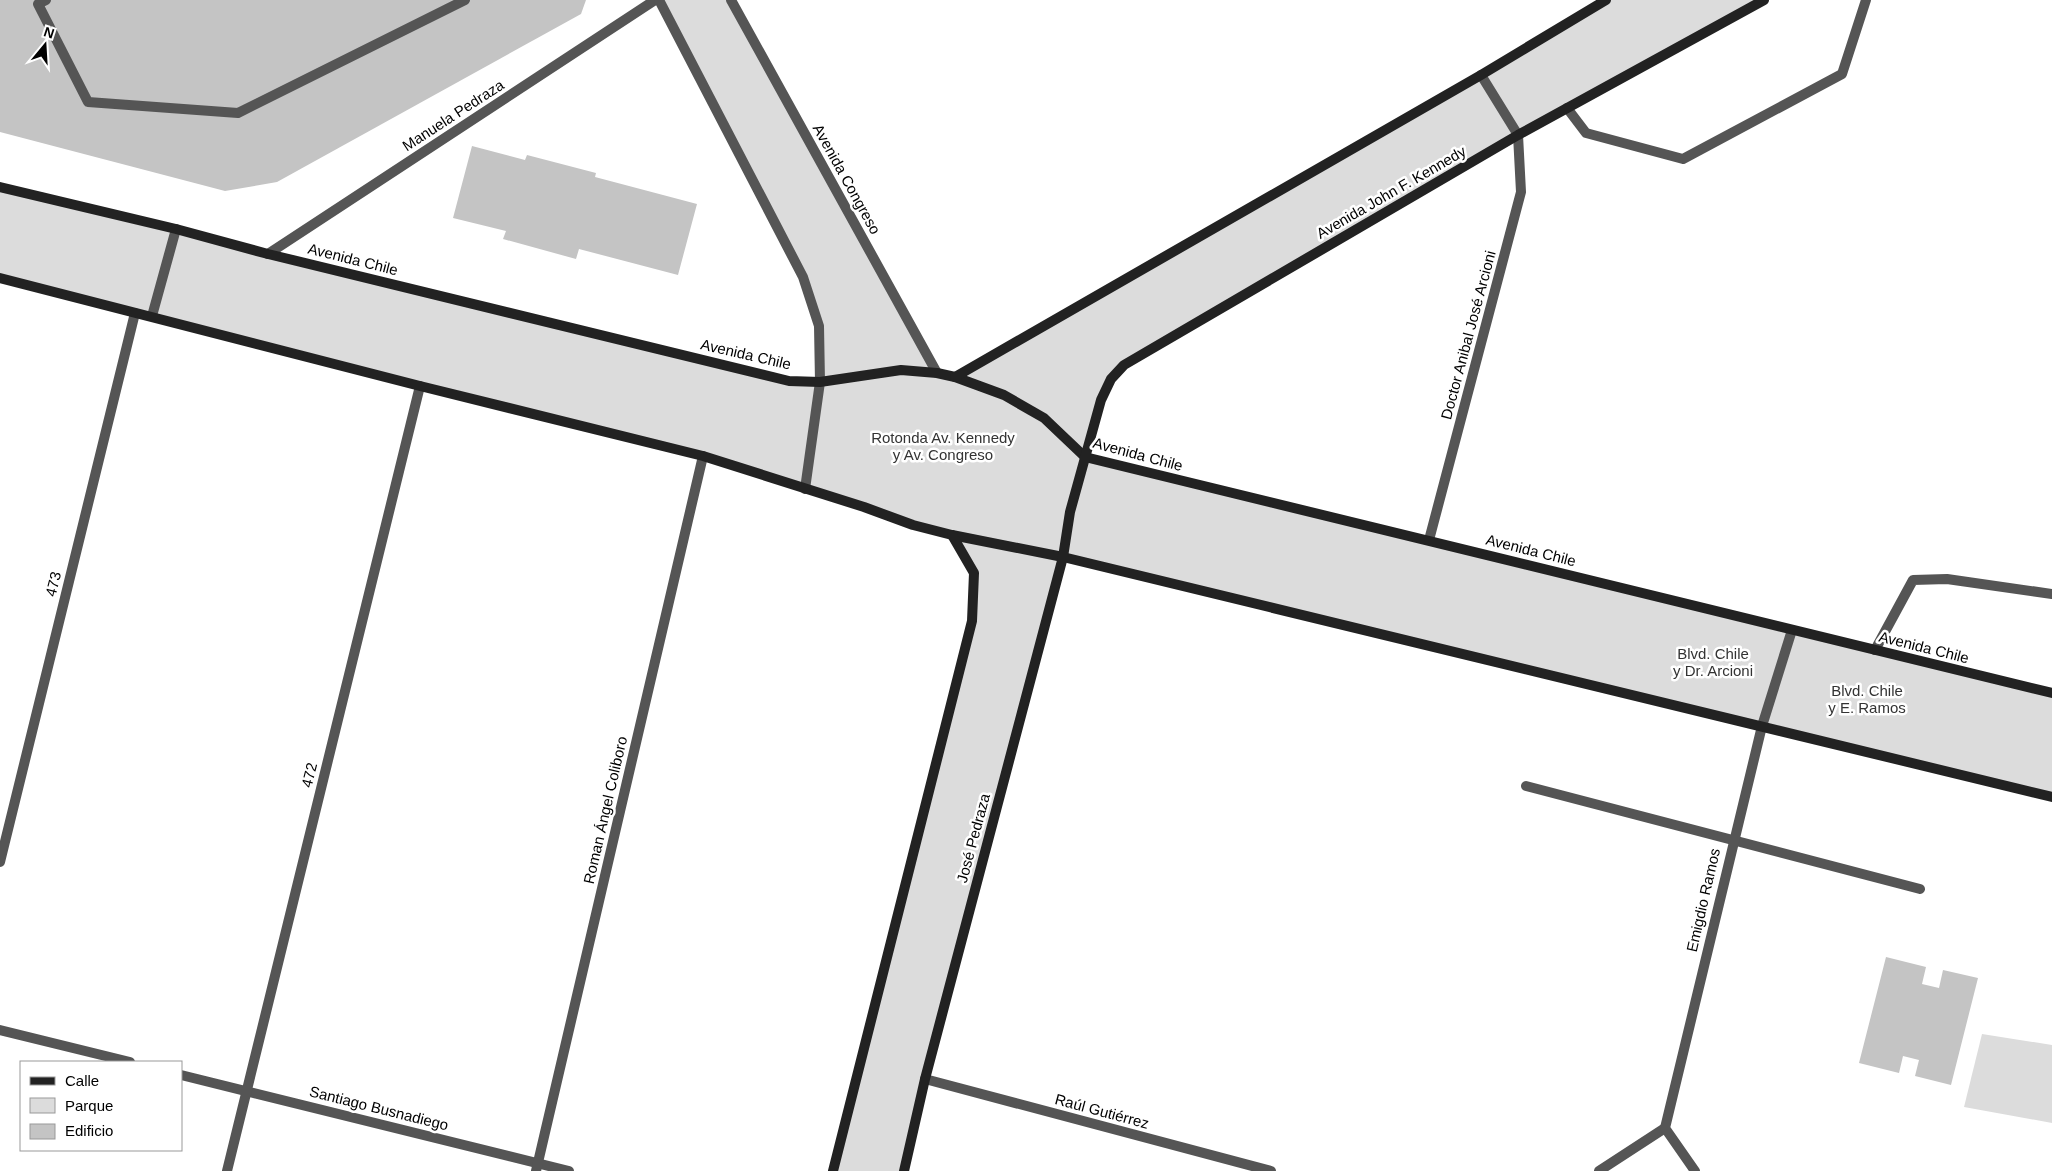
<svg xmlns="http://www.w3.org/2000/svg" width="2052" height="1171" font-family="Helvetica,sans-serif">
<style>
.green{fill:#dcdcdc}
.building{fill:#c4c4c4}
.lines{fill:none;stroke-linecap:round;stroke-linejoin:round}
.service{stroke:#555;stroke-width:10}
.minor{stroke:#555;stroke-width:10}
.tertiary{stroke:#555;stroke-width:10}
.secondary{stroke:#222;stroke-width:10}
.labels{text-anchor:middle;dominant-baseline:central;stroke-width:5;stroke-linejoin:round;paint-order:stroke}
.street-label{font-size:15px;fill:#000;stroke:#fff}
.park-label{font-size:15px;fill:#333;stroke:#fff}
</style>
<rect width="100%" height="100%" fill="#fff"/>
<g class="green">
<polygon points="659,0 731,0 937,373 955,377 1606,0 1764,0 1124,365 1111,379 1085,457 2052,693 2052,797 1063,557 904,1171 833,1171 972,621 974,573 952,536 703,456 0,278 0,187 789,381 820,382 819,326 803,277"/>
<polygon points="1982,1034 2052,1045 2052,1123 1964,1107"/>
</g>
<g class="building">
<polygon points="0,0 586,0 581,14 277,182 225,191 0,132"/>
<polygon points="472,146 525,160 527,155 596,173 595,177 697,204 678,275 579,249 576,259 503,239 506,231 453,218"/>
<polygon points="1886,957 1926,967 1922,984 1939,988 1943,970 1978,978 1951,1085 1915,1076 1919,1060 1903,1056 1899,1073 1859,1063"/>
</g>
<g class="lines">
<g class="service">
<polyline points="46,0 38,4 88,102 238,113 465,0"/>
<polyline points="1567,108 1586,133 1683,159 1842,74 1866,0"/>
<polyline points="1875,650 1913,580 1947,579 2052,594"/>
</g>
<g class="minor">
<polyline points="268,254 655,0"/>
<polyline points="152,316 176,229"/>
<polyline points="1429,540 1521,192 1518,135 1481,75"/>
<polyline points="1526,786 1920,889"/>
<polyline points="0,862 135,313"/>
<polyline points="0,1030 130,1062"/>
<polyline points="181,1075 569,1171"/>
<polyline points="925,1079 1271,1171"/>
<polyline points="227,1171 420,386"/>
<polyline points="536,1171 703,456"/>
<polyline points="1599,1171 1665,1128"/>
<polyline points="1695,1171 1665,1128 1762,726 1792,630"/>
</g>
<g class="tertiary">
<polyline points="659,0 803,277 819,326 820,382 805,489"/>
<polyline points="731,0 937,373"/>
</g>
<g class="secondary">
<polyline points="0,187 176,229 268,254 789,381 820,382 901,370 937,373 955,377 1004,395 1044,418 1085,457 2052,693"/>
<polyline points="0,278 420,386 703,456 864,507 913,525 952,535 1063,557 2052,797"/>
<polyline points="955,377 1481,75 1606,0"/>
<polyline points="833,1171 972,621 974,573 952,535"/>
<polyline points="904,1171 925,1079 1063,557 1070,512 1101,400 1111,379 1124,365 1518,135 1764,0"/>
</g>
</g>
<g class="labels">
<g class="street-label">
<text transform="translate(453 115) rotate(-33)">Manuela Pedraza</text>
<text transform="translate(847 179) rotate(61)">Avenida Congreso</text>
<text transform="translate(1391 192) rotate(-30)">Avenida John F. Kennedy</text>
<text transform="translate(353 259) rotate(14)">Avenida Chile</text>
<text transform="translate(1468 335) rotate(-75)">Doctor Anibal José Arcioni</text>
<text transform="translate(746 354) rotate(13)">Avenida Chile</text>
<text transform="translate(1138 454) rotate(15)">Avenida Chile</text>
<text transform="translate(1531 550) rotate(14)">Avenida Chile</text>
<text transform="translate(53 584) rotate(-76)">473</text>
<text transform="translate(1924 647) rotate(14)">Avenida Chile</text>
<text transform="translate(309 775) rotate(-76)">472</text>
<text transform="translate(605 810) rotate(-77)">Roman Ángel Coliboro</text>
<text transform="translate(973 838) rotate(-75)">José Pedraza</text>
<text transform="translate(1703 900) rotate(-77)">Emigdio Ramos</text>
<text transform="translate(379 1108) rotate(14)">Santiago Busnadiego</text>
<text transform="translate(1102 1111) rotate(15)">Raúl Gutiérrez</text>
</g>
<g class="park-label">
<text x="943" y="437">Rotonda Av. Kennedy<tspan x="943" dy="17">y Av. Congreso</tspan></text>
<text x="1713" y="653">Blvd. Chile<tspan x="1713" dy="17">y Dr. Arcioni</tspan></text>
<text x="1867" y="690">Blvd. Chile<tspan x="1867" dy="17">y E. Ramos</tspan></text>
</g>
</g>
<rect x="20" y="1061" width="162" height="90" fill="#ffffff" stroke="#999999"/>
<rect x="30" y="1077" width="25" height="8" fill="#222222" stroke="#999999"/>
<text x="65" y="1086" font-size="15" fill="#000000">Calle</text>
<rect x="30" y="1098" width="25" height="15" fill="#dcdcdc" stroke="#999999"/>
<text x="65" y="1111" font-size="15" fill="#000000">Parque</text>
<rect x="30" y="1124" width="25" height="15" fill="#c4c4c4" stroke="#999999"/>
<text x="65" y="1136" font-size="15" fill="#000000">Edificio</text>
<g transform="translate(45 45) rotate(18)" stroke="#ffffff" stroke-width="4" paint-order="stroke">
<path d="M0-4L9 19L0 12L-9 19Z" fill="#000000"/>
<text y="-8" font-size="14" font-weight="bold" text-anchor="middle" fill="#000000">N</text>
</g>
</svg>
